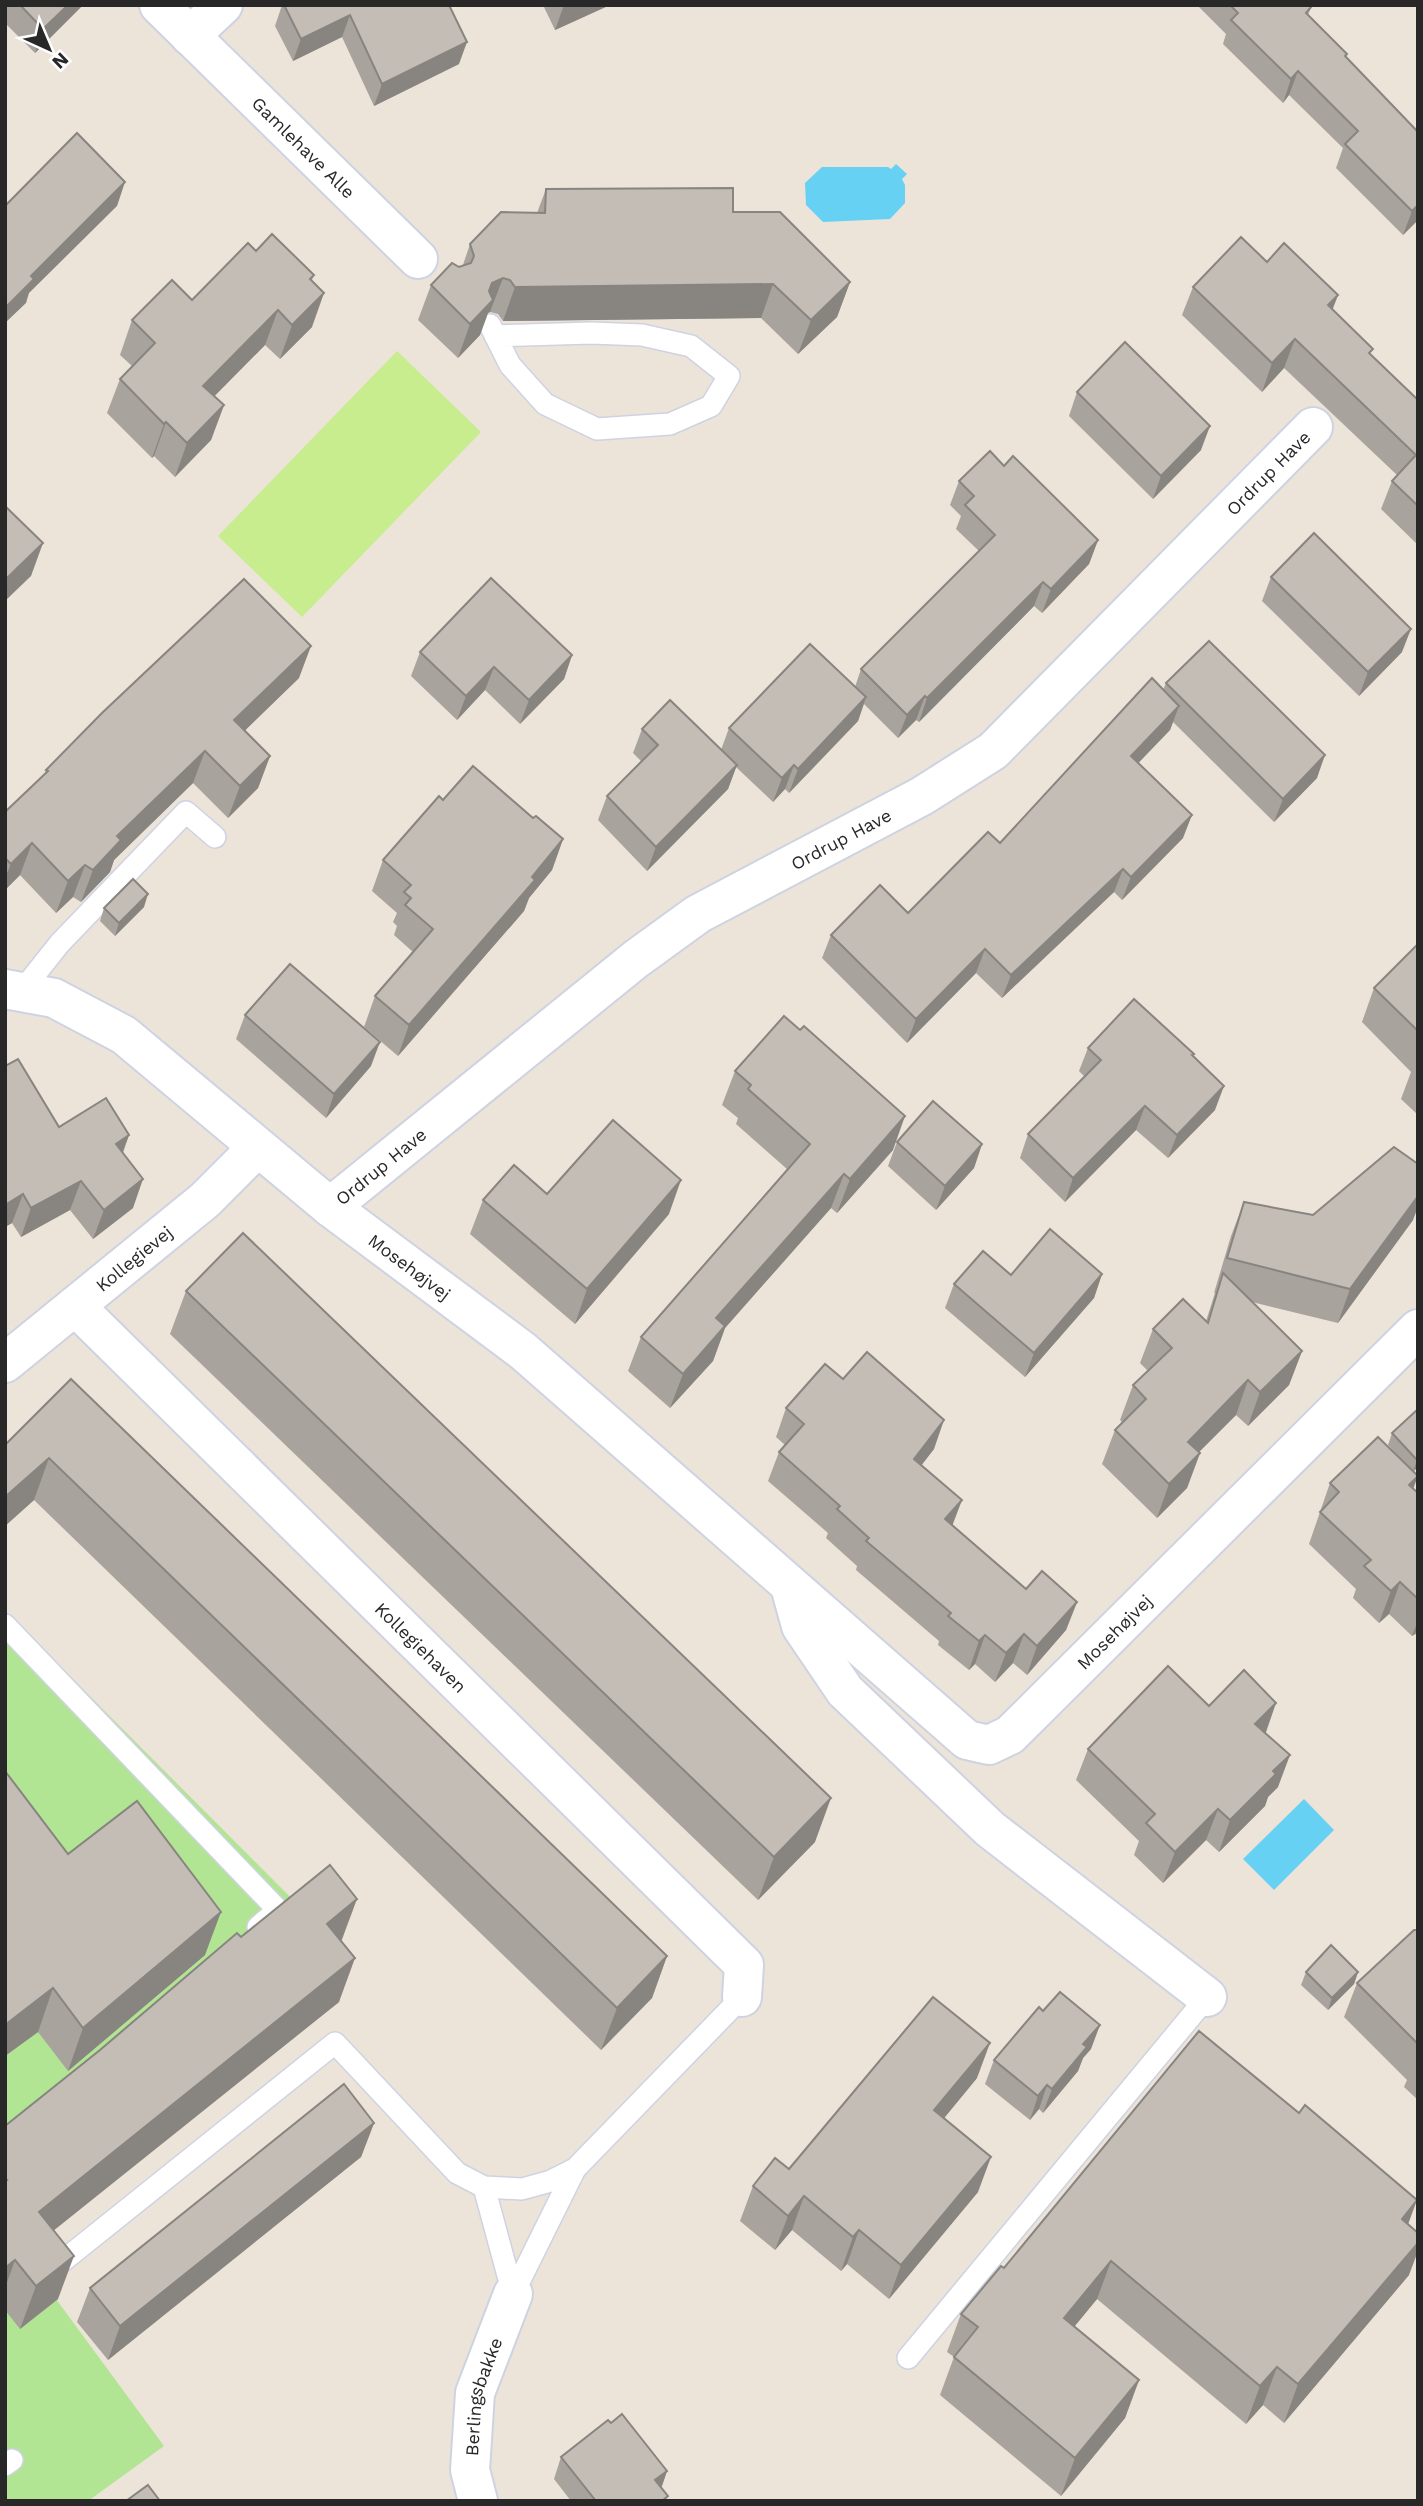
<svg xmlns="http://www.w3.org/2000/svg" width="1423" height="2506" font-family="'Work Sans',sans-serif">
<style>
.green{fill:#b1e593}
.pitch{fill:#c7ed8e}
.water{fill:#67d1f3}
.lines{fill:none;stroke-linecap:round;stroke-linejoin:round}
.lane-casing{stroke:#ced3e2;stroke-width:24}
.street-casing{stroke:#ced3e2;stroke-width:42}
.lane{stroke:#fff;stroke-width:21}
.street{stroke:#fff;stroke-width:38}
.wall{fill:#a8a39d}
.shaded-wall{fill:#88847f}
.building{fill:#c3bdb6;stroke:#88847f;stroke-width:2}
.labels{text-anchor:middle;dominant-baseline:central;stroke-width:7;stroke-linejoin:round;paint-order:stroke}
.street-label{font-size:18px;fill:#282828;stroke:#fff}
</style>
<rect width="100%" height="100%" fill="#ece3d9"/>
<polygon class="green" points="5,1611 346,1953 6,2231 164,2446 88,2501 5,2501"/>
<polygon class="pitch" points="397,351 481,432 302,617 218,536"/>
<g class="water">
<polygon points="896,164 907,174 902,179 905,185 905,203 890,219 823,222 806,205 805,183 822,167 888,167 891,169"/>
<polygon points="1304,1799 1334,1830 1274,1890 1243,1859"/>
</g>
<g class="lines">
<defs>
<g id="lane">
<polyline points="490,325 510,365 545,404 597,429 670,424 711,406 729,376 691,346 642,335 592,333 495,336"/>
<polyline points="21,992 60,943 186,812 215,837"/>
<polyline points="5,1625 278,1910 258,1927"/>
<polyline points="484,2187 513,2294"/>
<polyline points="54,2268 335,2043 457,2173 484,2187 522,2189 551,2181 575,2169 742,1997"/>
<polyline points="513,2294 575,2169"/>
<polyline points="908,2358 1207,1997"/>
<polyline points="5,2465 12,2460"/>
</g>
<g id="street">
<path id="s1" d="M159 5 418 259"/>
<polyline points="190,36 223,5"/>
<path id="s2" d="M5 989 54 998 124 1035 330 1207 523 1351 967 1740 989 1745 1010 1735 1418 1329"/>
<path id="s3" d="M330 1207 636 959 698 914 922 796 993 751 1313 427"/>
<path id="s4" d="M75 1306 744 1965 742 1997"/>
<path id="s5" d="M5 1363 205 1200 257 1148"/>
<polyline points="791,1590 801,1626 845,1691 990,1829 1207,1997"/>
<path id="s6" d="M478 2501 470 2470 475 2393 513 2294"/>
</g>
</defs>
<use href="#lane" class="lane-casing"/>
<use href="#street" class="street-casing"/>
<use href="#lane" class="lane"/>
<use href="#street" class="street"/>
</g>
<g class="wall">
<polygon points="5,5 83,5 35,53 5,23"/>
<polygon points="282,5 449,5 459,64 374,106 342,37 293,61 275,26"/>
<polygon points="543,5 610,5 555,30"/>
<polygon points="1197,5 1309,5 1311,7 1308,15 1346,57 1418,220 1403,235 1336,168 1343,148 1289,95 1283,103 1223,44 1226,34"/>
<polygon points="546,189 733,212 850,282 837,317 798,354 761,318 503,321 498,314 490,312 488,313 480,335 458,358 418,320 431,285 459,267 463,265 470,244 537,213"/>
<polygon points="256,251 314,275 312,280 312,327 280,359 265,345 214,396 224,405 211,440 175,477 154,456 152,458 107,413 120,379 132,366 120,355 132,320 192,300"/>
<polygon points="1267,262 1338,295 1332,310 1371,355 1418,400 1418,545 1381,509 1392,481 1397,475 1284,368 1262,392 1182,315 1193,287"/>
<polygon points="1077,392 1201,450 1153,499 1069,416"/>
<polygon points="1004,466 1098,540 1089,564 1042,613 1034,606 919,722 916,720 898,738 864,704 858,721 789,793 785,789 773,802 736,767 728,789 647,871 598,820 607,796 641,761 633,753 642,729 721,750 729,728 855,687 861,669 979,551 956,529 961,516 950,505 959,481"/>
<polygon points="1271,577 1402,652 1359,696 1262,601"/>
<polygon points="420,652 572,655 564,679 520,724 485,690 457,720 411,676"/>
<polygon points="299,678 245,730 270,756 258,788 228,818 193,783 114,860 110,872 81,902 73,897 56,913 20,875 5,890 5,812 44,775 46,770"/>
<polygon points="1166,683 1317,778 1274,822 1173,722 1170,730 1138,763 1183,838 1122,900 1114,892 1002,998 976,973 907,1043 822,958 831,935 908,913 1000,843 1163,690"/>
<polygon points="443,800 533,818 563,839 552,870 529,898 524,911 398,1056 364,1027 375,996 413,952 394,935 397,926 393,922 397,913 372,891 383,860"/>
<polygon points="144,907 115,936 100,921 104,908"/>
<polygon points="1418,944 1418,1115 1401,1099 1411,1072 1362,1022 1374,988"/>
<polygon points="245,1015 371,1066 326,1118 236,1039"/>
<polygon points="1088,1048 1194,1054 1193,1056 1215,1110 1168,1158 1136,1130 1065,1202 1020,1158 1028,1134 1085,1077 1079,1071"/>
<polygon points="5,1066 59,1127 129,1135 123,1153 133,1208 93,1239 70,1210 21,1237 12,1223 5,1227"/>
<polygon points="735,1071 893,1150 837,1213 831,1208 725,1328 713,1361 670,1408 628,1371 641,1337 787,1169 736,1124 738,1118 722,1105"/>
<polygon points="897,1142 982,1144 974,1168 936,1210 888,1166"/>
<polygon points="547,1194 669,1214 575,1324 470,1234 483,1200"/>
<polygon points="1244,1202 1313,1215 1413,1220 1338,1323 1252,1302 1302,1351 1289,1385 1248,1426 1236,1415 1199,1452 1200,1453 1187,1488 1157,1518 1102,1464 1115,1430 1122,1422 1120,1420 1133,1385 1148,1371 1140,1363 1153,1329 1206,1321 1215,1293 1214,1293 1231,1236"/>
<polygon points="1102,1274 1094,1298 1025,1377 945,1308 954,1284 1011,1275"/>
<polygon points="186,1291 815,1842 758,1900 170,1334"/>
<polygon points="71,1379 667,1956 652,1998 601,2050 34,1500 5,1526 5,1445"/>
<polygon points="843,1379 934,1449 921,1465 953,1526 1026,1589 1077,1602 1066,1630 1027,1675 1013,1663 995,1682 975,1664 969,1670 938,1645 939,1641 856,1570 857,1566 826,1538 828,1533 768,1481 779,1452 785,1445 776,1437 786,1408"/>
<polygon points="1418,1409 1418,1467 1413,1471 1413,1489 1418,1493 1418,1636 1415,1634 1412,1636 1389,1614 1379,1623 1353,1598 1356,1589 1309,1544 1330,1483 1400,1458 1388,1445 1392,1433"/>
<polygon points="1209,1706 1265,1733 1278,1787 1268,1797 1265,1806 1219,1852 1206,1840 1163,1883 1134,1855 1139,1841 1076,1780 1088,1749"/>
<polygon points="5,1771 68,1854 205,1955 68,2071 38,2032 5,2056"/>
<polygon points="1418,1930 1418,2100 1404,2087 1407,2080 1344,2017 1357,1983"/>
<polygon points="241,1937 342,1942 339,2002 54,2230 58,2299 20,2329 5,2310 5,2126"/>
<polygon points="1306,1972 1358,1972 1354,1984 1328,2010 1301,1985"/>
<polygon points="1091,2049 1083,2058 1078,2071 1043,2113 1039,2109 1030,2120 985,2084 994,2060"/>
<polygon points="977,2078 944,2118 978,2192 889,2299 847,2264 841,2271 792,2230 775,2250 740,2221 753,2186"/>
<polygon points="374,2123 361,2157 108,2360 77,2322 90,2288"/>
<polygon points="1408,2225 1409,2275 1284,2423 1263,2405 1246,2424 1097,2299 1074,2327 1139,2380 1125,2418 1061,2496 940,2395 954,2357 947,2352 961,2314 1004,2268"/>
<polygon points="611,2423 667,2471 661,2488 666,2501 571,2501 554,2479 561,2457"/>
</g>
<g class="shaded-wall">
<polygon points="68,5 83,5 35,53 43,29"/>
<polygon points="564,5 610,5 555,30"/>
<polygon points="350,15 342,37 293,61 301,39"/>
<polygon points="467,42 459,64 374,106 382,84"/>
<polygon points="1298,71 1289,95 1283,103 1291,79"/>
<polygon points="125,182 117,206 29,293 26,303 5,323 5,308 31,276"/>
<polygon points="1418,205 1418,220 1403,235 1412,211"/>
<polygon points="503,278 490,312 488,313 480,335 458,358 470,324 492,283"/>
<polygon points="850,282 837,317 798,354 811,320"/>
<polygon points="773,284 761,318 503,321 515,287"/>
<polygon points="324,293 312,327 280,359 292,325"/>
<polygon points="1338,295 1327,324 1328,305"/>
<polygon points="278,310 265,345 191,420 203,386"/>
<polygon points="1295,339 1284,368 1262,392 1272,363"/>
<polygon points="224,405 211,440 175,477 187,443"/>
<polygon points="166,422 154,456 152,458 164,424"/>
<polygon points="1210,426 1201,450 1153,499 1161,476"/>
<polygon points="1098,540 1089,564 1042,613 1051,589"/>
<polygon points="43,543 31,576 5,601 5,580"/>
<polygon points="1043,582 1034,606 919,722 927,698"/>
<polygon points="1411,629 1402,652 1359,696 1368,672"/>
<polygon points="311,646 299,678 223,752 234,720"/>
<polygon points="572,655 564,679 520,724 529,700"/>
<polygon points="494,667 485,690 457,720 466,696"/>
<polygon points="925,696 916,720 898,738 907,715"/>
<polygon points="866,697 858,721 789,793 798,769"/>
<polygon points="1179,706 1170,730 1122,780 1131,756"/>
<polygon points="205,751 193,783 114,860 110,872 81,902 93,870 117,836"/>
<polygon points="1325,755 1317,778 1274,822 1283,799"/>
<polygon points="270,756 258,788 228,818 240,786"/>
<polygon points="737,765 728,789 647,871 656,847"/>
<polygon points="794,765 785,789 773,802 782,778"/>
<polygon points="1192,815 1183,838 1122,900 1131,877"/>
<polygon points="563,839 552,870 529,898 524,911 398,1056 409,1025"/>
<polygon points="32,843 20,875 5,890 5,878 11,864"/>
<polygon points="85,865 73,897 56,913 68,881"/>
<polygon points="1123,869 1114,892 1002,998 1011,975"/>
<polygon points="148,894 144,907 115,936 119,923"/>
<polygon points="985,949 976,973 907,1043 916,1019"/>
<polygon points="380,1042 371,1066 326,1118 334,1094"/>
<polygon points="1224,1086 1215,1110 1168,1158 1177,1135"/>
<polygon points="1145,1106 1136,1130 1065,1202 1073,1178"/>
<polygon points="905,1116 893,1150 837,1213 850,1179"/>
<polygon points="129,1135 118,1164 116,1144"/>
<polygon points="982,1144 974,1168 936,1210 945,1186"/>
<polygon points="844,1174 831,1208 725,1328 713,1361 670,1408 683,1374 716,1318"/>
<polygon points="143,1179 133,1208 93,1239 104,1210"/>
<polygon points="681,1180 669,1214 575,1324 587,1289"/>
<polygon points="81,1181 70,1210 21,1237 31,1208"/>
<polygon points="23,1194 12,1223 5,1227 5,1205"/>
<polygon points="1418,1196 1418,1207 1413,1220 1338,1323 1350,1289"/>
<polygon points="1102,1274 1094,1298 1025,1377 1034,1353"/>
<polygon points="1302,1351 1289,1385 1248,1426 1260,1392"/>
<polygon points="1248,1380 1236,1415 1175,1476 1188,1442"/>
<polygon points="944,1420 934,1449 904,1488 914,1459"/>
<polygon points="1200,1453 1187,1488 1157,1518 1169,1484"/>
<polygon points="49,1458 34,1500 5,1526 5,1497"/>
<polygon points="1418,1459 1418,1467 1413,1472 1417,1460"/>
<polygon points="1418,1476 1406,1508 1409,1485"/>
<polygon points="962,1500 951,1529 945,1519"/>
<polygon points="1400,1582 1389,1614 1379,1623 1391,1591"/>
<polygon points="1077,1602 1066,1630 1027,1675 1037,1646"/>
<polygon points="1418,1621 1418,1626 1415,1634 1412,1636"/>
<polygon points="1024,1634 1013,1663 995,1682 1006,1653"/>
<polygon points="985,1635 975,1664 969,1670 979,1641"/>
<polygon points="1276,1703 1265,1735 1255,1724"/>
<polygon points="1290,1755 1278,1787 1268,1797 1265,1806 1219,1852 1230,1820 1273,1771"/>
<polygon points="831,1798 815,1842 758,1900 774,1857"/>
<polygon points="1218,1809 1206,1840 1163,1883 1175,1852"/>
<polygon points="357,1899 341,1942 327,1924"/>
<polygon points="221,1912 205,1955 68,2071 83,2028"/>
<polygon points="667,1956 652,1998 601,2050 617,2008"/>
<polygon points="355,1958 339,2002 23,2255 39,2212"/>
<polygon points="1358,1972 1354,1984 1328,2010 1332,1998"/>
<polygon points="53,1988 38,2032 5,2056 5,2025"/>
<polygon points="1100,2025 1091,2049 1083,2058 1078,2071 1043,2113 1052,2089 1083,2044"/>
<polygon points="990,2043 977,2078 922,2145 934,2110"/>
<polygon points="1047,2085 1039,2109 1030,2120 1038,2096"/>
<polygon points="374,2123 361,2157 108,2360 120,2326"/>
<polygon points="991,2157 978,2192 889,2299 901,2265"/>
<polygon points="804,2196 792,2230 775,2250 788,2216"/>
<polygon points="1417,2200 1403,2238 1402,2219"/>
<polygon points="859,2230 847,2264 841,2271 853,2237"/>
<polygon points="1418,2243 1418,2251 1409,2275 1284,2423 1298,2384"/>
<polygon points="74,2256 58,2299 20,2329 36,2286"/>
<polygon points="15,2260 5,2288 5,2268"/>
<polygon points="1111,2261 1097,2299 1050,2356 1064,2318"/>
<polygon points="1277,2367 1263,2405 1246,2424 1260,2386"/>
<polygon points="1139,2380 1125,2418 1061,2496 1075,2458"/>
<polygon points="667,2471 660,2492 655,2480"/>
</g>
<g class="building">
<polygon points="20,5 68,5 43,29"/>
<polygon points="284,5 449,5 467,42 382,84 350,15 301,39"/>
<polygon points="1230,5 1309,5 1311,7 1306,13 1347,54 1345,56 1418,132 1418,205 1412,211 1345,144 1358,131 1298,71 1291,79 1231,20 1238,13"/>
<polygon points="77,133 125,182 31,276 34,279 5,308 5,206"/>
<polygon points="733,188 733,212 780,212 850,282 811,320 773,284 515,287 510,280 503,278 492,283 489,291 493,300 470,324 431,285 452,263 459,267 471,263 474,256 470,244 501,212 545,213 546,189"/>
<polygon points="272,234 314,275 310,279 324,293 292,325 278,310 203,386 224,405 187,443 166,422 164,424 120,379 155,343 132,320 172,280 192,300 248,243 256,251"/>
<polygon points="1241,237 1267,262 1284,243 1338,295 1328,305 1373,349 1369,353 1418,400 1418,506 1392,481 1416,455 1295,339 1272,363 1193,287"/>
<polygon points="1125,342 1210,426 1161,476 1077,392"/>
<polygon points="990,451 1004,466 1013,456 1098,540 1051,589 1043,582 927,698 925,696 907,715 861,669 995,535 965,505 974,496 959,481"/>
<polygon points="5,506 43,543 5,580"/>
<polygon points="1314,533 1411,629 1368,672 1271,577"/>
<polygon points="491,578 572,655 529,700 494,667 466,696 420,652"/>
<polygon points="244,579 311,646 234,720 270,756 240,786 205,751 117,836 121,840 93,870 85,865 68,881 32,843 11,864 5,858 5,812 48,771 46,770 102,713"/>
<polygon points="1209,641 1325,755 1283,799 1166,683"/>
<polygon points="810,644 866,697 798,769 794,765 782,778 729,728"/>
<polygon points="1152,678 1179,706 1131,756 1192,815 1131,877 1123,869 1011,975 985,949 916,1019 831,935 880,885 908,913 988,832 1000,843"/>
<polygon points="670,700 737,765 656,847 607,796 658,745 642,729"/>
<polygon points="473,766 533,818 536,816 563,839 532,877 535,880 409,1025 375,996 433,929 405,905 411,898 404,892 411,885 383,860 439,796 443,800"/>
<polygon points="133,879 148,894 119,923 104,908"/>
<polygon points="1418,944 1418,1031 1374,988"/>
<polygon points="290,964 380,1042 334,1094 245,1015"/>
<polygon points="1134,999 1194,1054 1192,1055 1224,1086 1177,1135 1145,1106 1073,1178 1028,1134 1101,1060 1088,1048"/>
<polygon points="784,1016 800,1030 804,1026 905,1116 850,1179 844,1174 716,1318 725,1326 683,1374 641,1337 810,1144 748,1089 751,1085 735,1071"/>
<polygon points="18,1059 59,1127 106,1098 129,1135 116,1144 143,1179 104,1210 81,1181 31,1208 23,1194 5,1205 5,1066"/>
<polygon points="933,1101 982,1144 945,1186 897,1142"/>
<polygon points="613,1120 681,1180 587,1289 483,1200 514,1165 547,1194"/>
<polygon points="1394,1147 1418,1164 1418,1196 1350,1289 1227,1258 1244,1202 1313,1215"/>
<polygon points="1050,1229 1102,1274 1034,1353 954,1284 983,1251 1011,1275"/>
<polygon points="243,1233 831,1798 774,1857 186,1291"/>
<polygon points="1223,1273 1302,1351 1260,1392 1248,1380 1188,1442 1200,1453 1169,1484 1115,1430 1146,1399 1133,1385 1172,1348 1153,1329 1183,1299 1208,1323"/>
<polygon points="867,1352 944,1420 914,1459 962,1500 945,1519 1026,1589 1042,1571 1077,1602 1037,1646 1024,1634 1006,1653 985,1635 979,1641 948,1616 951,1613 866,1541 869,1538 837,1509 840,1506 779,1452 804,1424 786,1408 825,1364 843,1379"/>
<polygon points="71,1379 667,1956 617,2008 49,1458 5,1497 5,1445"/>
<polygon points="1418,1409 1418,1459 1417,1460 1392,1433"/>
<polygon points="1378,1437 1418,1476 1409,1485 1418,1493 1418,1599 1400,1582 1391,1591 1364,1566 1371,1560 1320,1512 1339,1492 1330,1483"/>
<polygon points="1168,1666 1209,1706 1244,1670 1276,1703 1255,1724 1290,1755 1273,1771 1276,1774 1230,1820 1218,1809 1175,1852 1146,1823 1155,1814 1088,1749"/>
<polygon points="5,1771 68,1854 137,1801 221,1912 83,2028 53,1988 5,2025"/>
<polygon points="330,1865 357,1899 327,1924 355,1958 39,2212 74,2256 36,2286 15,2260 5,2268 5,2181 7,2180 5,2178 5,2126 100,2050 237,1933 241,1937"/>
<polygon points="1414,1930 1418,1930 1418,2044 1357,1983"/>
<polygon points="1331,1945 1358,1972 1332,1998 1306,1972"/>
<polygon points="1060,1992 1100,2025 1083,2044 1087,2047 1052,2089 1047,2085 1038,2096 994,2060 1039,2007 1043,2011"/>
<polygon points="933,1997 990,2043 934,2110 991,2157 901,2265 859,2230 853,2237 804,2196 788,2216 753,2186 775,2158 789,2169"/>
<polygon points="1199,2031 1299,2113 1305,2105 1417,2200 1402,2219 1418,2233 1418,2243 1298,2384 1277,2367 1260,2386 1111,2261 1064,2318 1139,2380 1075,2458 954,2357 978,2327 961,2314 1001,2266 1004,2268"/>
<polygon points="344,2084 374,2123 120,2326 90,2288"/>
<polygon points="622,2414 667,2471 655,2480 668,2496 662,2501 596,2501 561,2457 608,2420 611,2423"/>
<polygon points="148,2485 160,2501 126,2501"/>
</g>
<g class="labels">
<g class="street-label">
<text stroke="none"><textPath href="#s1" startOffset="203">Gamlehave Alle</textPath></text>
<text stroke="none"><textPath href="#s3" startOffset="1199">Ordrup Have</textPath></text>
<text stroke="none"><textPath href="#s3" startOffset="632">Ordrup Have</textPath></text>
<text stroke="none"><textPath href="#s3" startOffset="65">Ordrup Have</textPath></text>
<text stroke="none"><textPath href="#s5" startOffset="166">Kollegievej</textPath></text>
<text stroke="none"><textPath href="#s2" startOffset="497">Mosehøjvej</textPath></text>
<text stroke="none"><textPath href="#s2" startOffset="1421">Mosehøjvej</textPath></text>
<text stroke="none"><textPath href="#s4" startOffset="486">Kollegiehaven</textPath></text>
<text stroke="none"><textPath href="#s6" startOffset="107">Berlingsbakke</textPath></text>
</g>
</g>
<rect width="1423" height="2506" fill="none" stroke="#282828" stroke-width="14"/>
<g transform="translate(49 49) rotate(136)" stroke="#ffffff" stroke-width="5" paint-order="stroke">
<path d="M0-5L12 26L0 18L-12 26Z" fill="#282828"/>
<text y="-10" font-size="19" font-weight="bold" text-anchor="middle" fill="#282828">N</text>
</g>
</svg>
